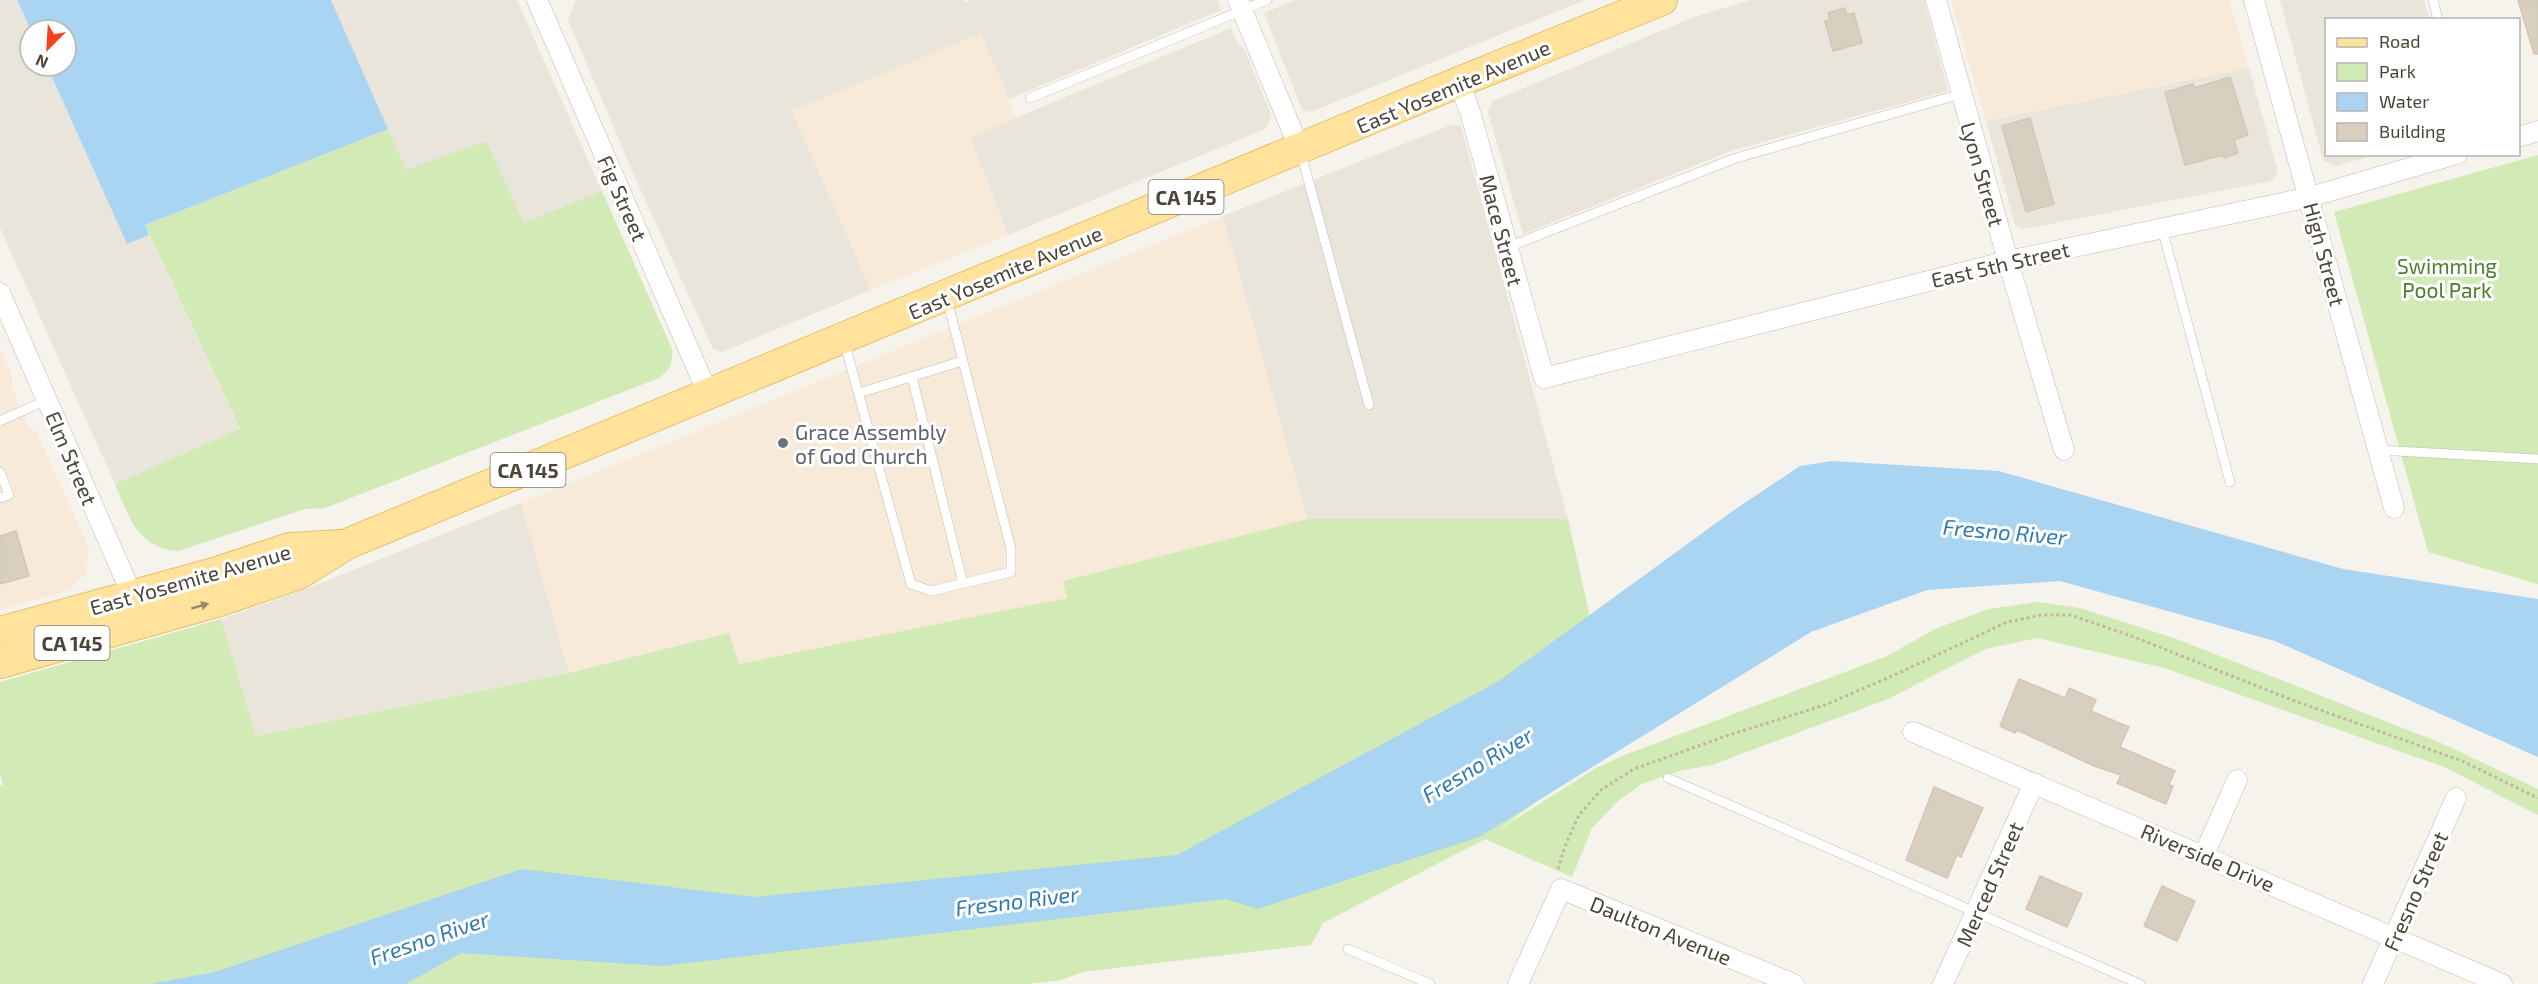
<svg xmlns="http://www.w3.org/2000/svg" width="2538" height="984" font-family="'Exo 2',sans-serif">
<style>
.residential{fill:#eae5da}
.commercial{fill:#f7ead8}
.green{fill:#d2eab5}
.water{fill:#a9d4f2}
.building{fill:#d8cfc1;stroke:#d3c7b4;stroke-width:1.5}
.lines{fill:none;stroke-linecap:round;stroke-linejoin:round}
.lane-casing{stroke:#c2bbae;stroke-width:10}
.street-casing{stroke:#c2bbae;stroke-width:21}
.primary-casing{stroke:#e6c16a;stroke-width:32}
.path{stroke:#c4b79f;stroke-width:3;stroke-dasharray:3 3;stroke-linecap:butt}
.lane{stroke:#fff;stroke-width:9}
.street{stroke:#fff;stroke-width:20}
.primary{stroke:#ffe39c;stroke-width:30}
.oneway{fill:#9c8c66}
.worship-dot{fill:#6b7280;stroke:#fff;stroke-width:2}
.labels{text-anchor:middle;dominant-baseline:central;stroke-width:6;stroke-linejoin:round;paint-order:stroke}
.shield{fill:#fff;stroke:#817c74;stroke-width:1.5}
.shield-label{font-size:20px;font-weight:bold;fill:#4b4439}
.street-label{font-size:21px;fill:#4b4439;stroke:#fff}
.park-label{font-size:21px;fill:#4a7f2a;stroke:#fff}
.worship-label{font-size:21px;fill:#5b616d;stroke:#fff;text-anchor:start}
.water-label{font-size:22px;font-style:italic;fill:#2e7ab2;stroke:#fff}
</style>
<rect width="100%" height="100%" fill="#f6f3ec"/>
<g class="residential">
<polygon points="0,0 17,0 31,30 30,66 47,66 127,243 149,235 240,430 115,484 0,228"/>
<polygon points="331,0 517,0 602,191 524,223 406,170"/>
<polygon points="576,0 963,0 965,3 971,0 1217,0 1221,10 1009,99 981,34 792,111 871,290 722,352 713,349 634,175 568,20"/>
<polygon points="1295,0 1585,0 1311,112 1302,110 1264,13"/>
<polygon points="1751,0 1924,0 1948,91 1734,150 1523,234 1488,112 1493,101 1694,17"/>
<polygon points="2280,0 2424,0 2430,19 2326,20 2326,154 2376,155 2335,166 2323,160"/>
<polygon points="1231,28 1238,44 1244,48 1271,114 1267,128 1008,235 970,137"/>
<polygon points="2249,68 2278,172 2271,181 2024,229 2015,225 1986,121"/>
<polygon points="1451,125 1461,126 1568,519 1307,519 1223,216"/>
<polygon points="521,503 569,673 256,736 221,619 301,591"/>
</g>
<g class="commercial">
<polygon points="1951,0 2229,0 2249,68 1986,121"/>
<polygon points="981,33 1016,118 970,138 1008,235 871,290 792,111"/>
<polygon points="1223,216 1307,519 1064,581 1067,598 738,664 729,633 569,673 521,503"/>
<polygon points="0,349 12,375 12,388 27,424 37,433 89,548 86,574 69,590 0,610"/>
</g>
<g class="green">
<path d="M388 129 406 170 486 141 524 223 602 191 672 349C673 363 670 369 659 378L325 508 305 509 178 551C137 548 129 517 115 484L240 429 145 225Z"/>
<polygon points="2538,155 2538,584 2428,552 2334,212"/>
<polygon points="1307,519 1568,519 1618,741 1497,831 1596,768 1627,754 1885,657 1937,628 1989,609 2037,602 2080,608 2174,638 2441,743 2538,789 2538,815 2444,767 2164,668 2037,638 1985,649 1888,699 1712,765 1679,771 1642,784 1617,802 1592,828 1572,877 1485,839 1323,923 1311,945 1082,972 1062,980 1027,984 0,984 0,786 3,784 0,773 0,682 221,619 256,736 569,673 729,633 739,664 1067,598 1063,581"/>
</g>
<g class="water">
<polygon points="17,0 331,0 388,129 145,225 149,235 127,244 47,66 66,66 66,30 31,30"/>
<polygon points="1832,461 1999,471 2343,569 2538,599 2538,757 2275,641 2060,581 1927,590 1811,632 1479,837 1258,909 1226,899 662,966 461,953 406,984 150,984 215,972 522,869 754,897 1177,855 1499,681 1734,510 1800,466"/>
</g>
<g class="building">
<polygon points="2518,0 2538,0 2538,54 2534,54"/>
<polygon points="1845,8 1847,15 1854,13 1862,43 1833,51 1825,21 1830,20 1828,13"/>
<polygon points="2230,77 2248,135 2234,140 2238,153 2224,158 2223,155 2185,165 2165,92 2193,84 2194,88"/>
<polygon points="2030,118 2054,204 2026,212 2002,126"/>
<polygon points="16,531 29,576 0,584 0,536"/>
<polygon points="2019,679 2065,698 2069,688 2096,700 2091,711 2129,727 2120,747 2175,771 2169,785 2173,786 2166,804 2117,783 2121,775 2094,766 2017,730 2015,733 2000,726"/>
<polygon points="1934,787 1983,808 1961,857 1957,855 1947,878 1906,860"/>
<polygon points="2040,876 2082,894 2067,927 2026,909"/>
<polygon points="2162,886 2195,901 2177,941 2144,926"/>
</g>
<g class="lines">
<defs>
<g id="lane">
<polyline points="2433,0 2438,20"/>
<polyline points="1030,98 1267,0"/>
<polyline points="1301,153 1369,405"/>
<polyline points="2162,228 2230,482"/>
<polyline points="1506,248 1736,158 1961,94"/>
<polyline points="844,341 911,584 931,591 1011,572 1011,549 947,299"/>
<polyline points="912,377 963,583"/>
<polyline points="859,393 962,361"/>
<polyline points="0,421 47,400"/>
<polyline points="2379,450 2538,459"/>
<polyline points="0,472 9,495 0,498"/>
<polyline points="1668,778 2140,984"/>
<polyline points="1348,949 1430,984"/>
</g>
<g id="street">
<polyline points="537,0 709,396"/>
<polyline points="1238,0 1300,150"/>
<polyline points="1936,0 2008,261 2064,450"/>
<polyline points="2254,0 2394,508"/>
<polyline points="1459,82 1471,115 1544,378 2008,261 2310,197 2457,154"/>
<polyline points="2518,137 2538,131"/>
<polyline points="0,293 136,604"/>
<polyline points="1913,732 2502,984"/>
<polyline points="2204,855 2237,780"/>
<polyline points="1518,984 1561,889 1794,984"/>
<polyline points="1943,984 2034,783"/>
<polyline points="2373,984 2456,798"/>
</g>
<g id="primary">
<polyline points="0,632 214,573 290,548 341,545"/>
<polyline points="0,663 219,601 299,574 347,544 1459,82 1662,0"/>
</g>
</defs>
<use href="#lane" class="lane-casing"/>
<use href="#street" class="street-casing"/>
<use href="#primary" class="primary-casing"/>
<polyline class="path" points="1558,869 1566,844 1579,815 1601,790 1634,769 1729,735 1825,705 1901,672 2007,622 2042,615 2071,615 2134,637 2287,698 2462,761 2538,798"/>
<use href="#lane" class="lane"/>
<use href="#street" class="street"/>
<use href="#primary" class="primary"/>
</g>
<defs><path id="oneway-solid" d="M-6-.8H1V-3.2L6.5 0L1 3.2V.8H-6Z" transform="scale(1.5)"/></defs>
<use class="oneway" href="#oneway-solid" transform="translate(200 606) rotate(-16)"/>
<circle class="worship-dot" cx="783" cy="443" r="6"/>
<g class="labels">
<g class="shield">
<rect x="1148.5" y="180" width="75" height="34" rx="4.5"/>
<rect x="490.5" y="453" width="75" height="34" rx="4.5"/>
<rect x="34.5" y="626" width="75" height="34" rx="4.5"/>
</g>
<g class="shield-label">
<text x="1186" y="197">CA 145</text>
<text x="528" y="470">CA 145</text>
<text x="72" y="643">CA 145</text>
</g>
<g class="street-label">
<text transform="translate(1453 86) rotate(-23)">East Yosemite Avenue</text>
<text transform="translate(1983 174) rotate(74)">Lyon Street</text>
<text transform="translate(623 198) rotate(66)">Fig Street</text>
<text transform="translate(1502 230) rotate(75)">Mace Street</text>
<text transform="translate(2325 254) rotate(75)">High Street</text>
<text transform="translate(2000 264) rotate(-13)">East 5th Street</text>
<text transform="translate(1005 272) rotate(-23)">East Yosemite Avenue</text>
<text transform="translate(72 458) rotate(67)">Elm Street</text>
<text transform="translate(190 579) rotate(-16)">East Yosemite Avenue</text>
<text transform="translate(2208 857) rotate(23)">Riverside Drive</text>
<text transform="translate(1989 884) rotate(-66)">Merced Street</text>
<text transform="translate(2415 891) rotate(-66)">Fresno Street</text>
<text transform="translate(1661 930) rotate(22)">Daulton Avenue</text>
</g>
<g class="park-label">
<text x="2447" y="265">Swimming<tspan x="2447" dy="24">Pool Park</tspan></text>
</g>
<g class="worship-label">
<text x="795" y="431">Grace Assembly<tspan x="795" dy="24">of God Church</tspan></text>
</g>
<g class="water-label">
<text transform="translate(2005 531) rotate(5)">Fresno River</text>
<text transform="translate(1477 764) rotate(-31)">Fresno River</text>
<text transform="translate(1017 900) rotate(-7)">Fresno River</text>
<text transform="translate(429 937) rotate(-19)">Fresno River</text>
</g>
</g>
<rect x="2325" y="18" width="195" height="138" fill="#ffffff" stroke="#b7b4b0" stroke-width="1.5"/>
<rect x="2337" y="38" width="30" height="9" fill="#ffe39c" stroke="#b7b4b0" stroke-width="1.5"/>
<text x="2379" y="48" font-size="18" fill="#4b4439">Road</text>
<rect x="2337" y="63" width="30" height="18" fill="#d2eab5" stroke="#b7b4b0" stroke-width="1.5"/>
<text x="2379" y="78" font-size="18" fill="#4b4439">Park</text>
<rect x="2337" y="93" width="30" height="18" fill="#a9d4f2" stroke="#b7b4b0" stroke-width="1.5"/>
<text x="2379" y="108" font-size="18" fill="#4b4439">Water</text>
<rect x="2337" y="123" width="30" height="18" fill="#d8cfc1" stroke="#b7b4b0" stroke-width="1.5"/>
<text x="2379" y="138" font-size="18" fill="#4b4439">Building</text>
<g transform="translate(48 48) rotate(204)"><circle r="28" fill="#ffffff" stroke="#b7b4b0" stroke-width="1.5"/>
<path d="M0-4.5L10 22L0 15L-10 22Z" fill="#fc3f1d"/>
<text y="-9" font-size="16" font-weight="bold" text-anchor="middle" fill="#4b4439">N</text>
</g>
</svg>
